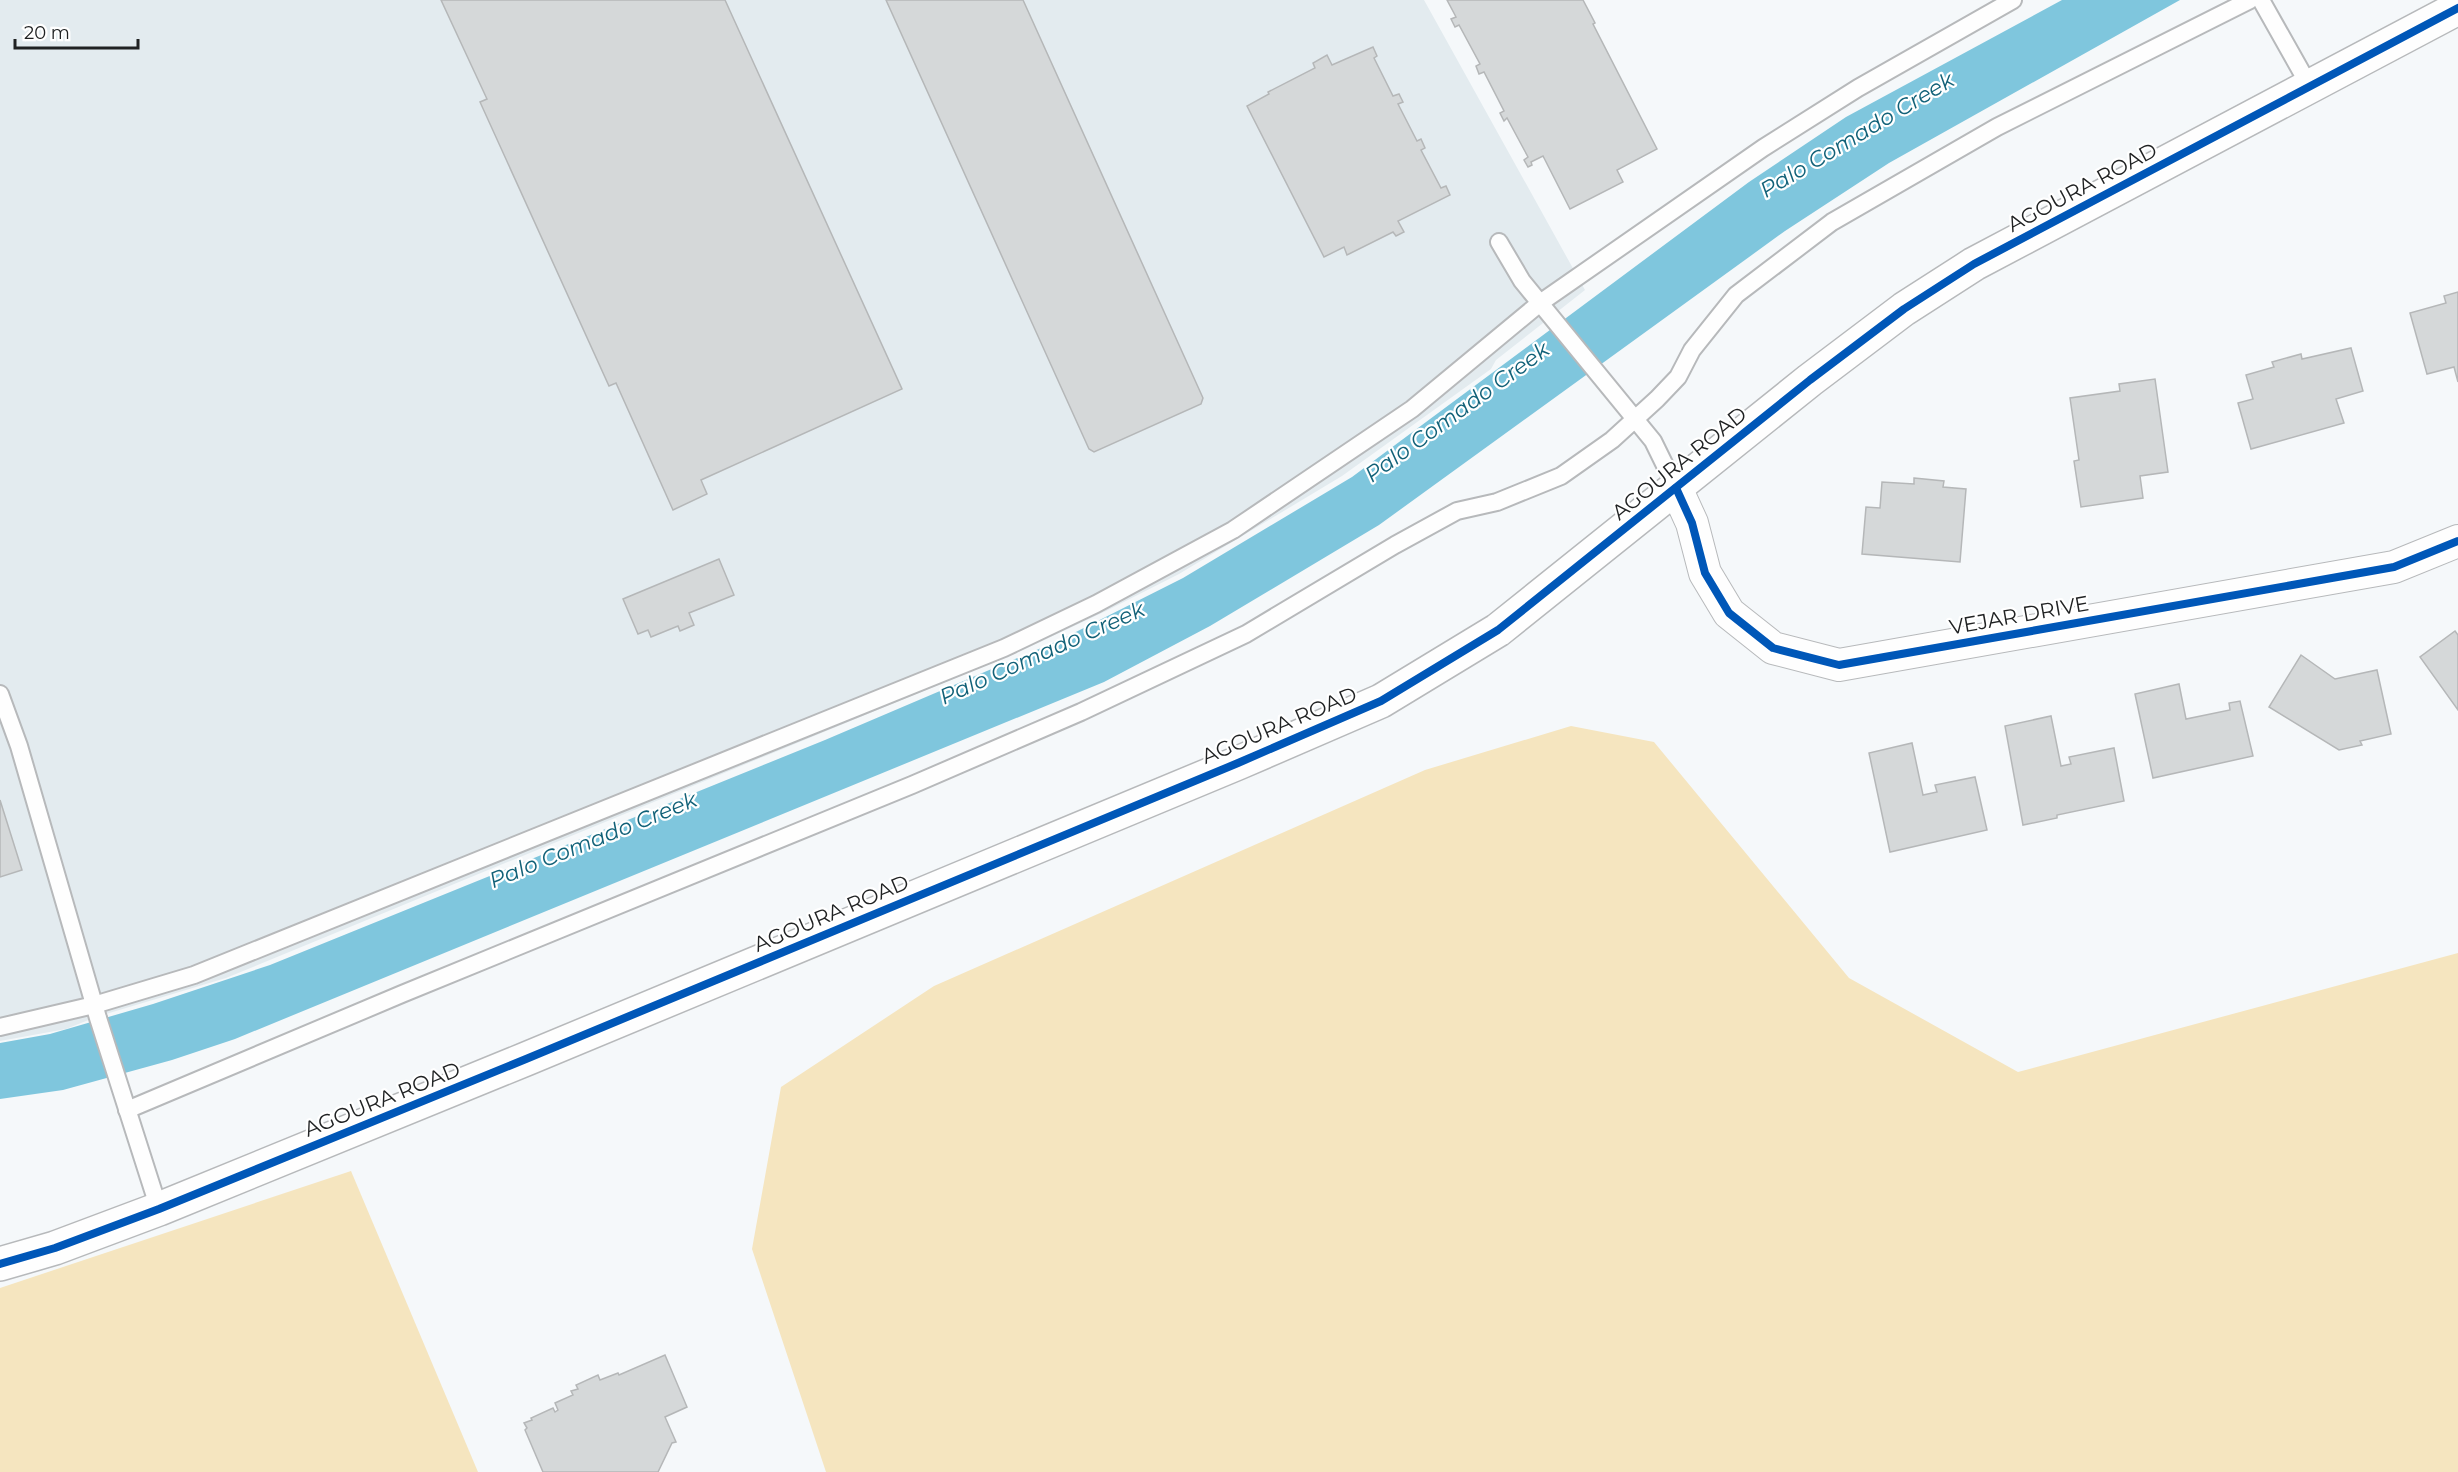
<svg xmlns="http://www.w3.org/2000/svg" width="2458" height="1472" font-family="Montserrat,sans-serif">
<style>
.built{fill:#e3ebef}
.green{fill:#f5e5bf}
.water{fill:#7fc6dd}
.building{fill:#d5d8d9;stroke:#b5b7b8;stroke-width:1.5}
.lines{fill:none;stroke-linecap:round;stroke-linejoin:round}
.service-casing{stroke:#b7b9bb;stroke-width:20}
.minor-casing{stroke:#b7b9bb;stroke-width:34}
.secondary-casing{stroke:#b7b9bb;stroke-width:36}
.service{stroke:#fefefe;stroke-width:16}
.minor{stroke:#fefefe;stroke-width:32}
.secondary{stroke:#fefefe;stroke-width:33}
.cycleway-casing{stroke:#fff;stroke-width:11}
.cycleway{stroke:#0057b8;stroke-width:8}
.labels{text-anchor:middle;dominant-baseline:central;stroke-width:4.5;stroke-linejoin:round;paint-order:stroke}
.street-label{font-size:21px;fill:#202223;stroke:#fff}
.water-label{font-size:22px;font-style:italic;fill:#116178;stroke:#fff}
</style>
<rect width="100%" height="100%" fill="#f5f8fa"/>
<polygon class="built" points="0,0 1424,0 1585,290 1496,360 1491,369 1342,476 1179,574 1106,611 1023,650 226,978 96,1017 66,1029 0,1041"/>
<g class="green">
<polygon points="1571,726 1654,742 1849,978 2018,1072 2458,953 2458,1472 826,1472 752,1249 781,1087 934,986 1425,770"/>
<polygon points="351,1171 478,1472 0,1472 0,1288"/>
</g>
<polygon class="water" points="2062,0 2180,0 1889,163 1785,231 1379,525 1210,626 1104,682 235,1039 172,1060 63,1090 0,1099 0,1043 50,1034 153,1004 270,965 825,740 1060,640 1183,578 1352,477 1749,182 1846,117"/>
<g class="building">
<polygon points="441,0 725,0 902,389 701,480 707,494 673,510 616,383 609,386 480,102 487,99"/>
<polygon points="886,0 1023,0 1203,398 1201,404 1094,452 1089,449"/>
<polygon points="1447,0 1583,0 1595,23 1593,24 1657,149 1617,170 1623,182 1570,209 1543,156 1531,162 1532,165 1528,167 1524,160 1528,157 1507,118 1504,121 1500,113 1504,111 1484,72 1479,74 1476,66 1480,64 1459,25 1455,27 1451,19 1456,17"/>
<polygon points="1373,47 1377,56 1374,58 1393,96 1399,94 1403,102 1398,104 1417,141 1421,139 1425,148 1421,150 1441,188 1446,186 1450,195 1398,221 1404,232 1396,236 1393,232 1347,255 1344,247 1324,257 1247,106 1269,94 1268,92 1315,68 1313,63 1327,55 1332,65"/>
<polygon points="2458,292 2458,382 2454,367 2427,374 2410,313 2446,303 2444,296"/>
<polygon points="2351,348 2363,391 2336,399 2344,423 2251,449 2238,403 2253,399 2246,375 2274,367 2272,362 2301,354 2302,359"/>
<polygon points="2155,379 2168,472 2140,476 2143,498 2081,507 2074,461 2079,460 2070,398 2120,391 2119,384"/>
<polygon points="1914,478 1944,481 1943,487 1966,489 1960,562 1862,554 1866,507 1880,508 1882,482 1914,484"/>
<polygon points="719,559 734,595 689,613 694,625 680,631 678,626 651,637 648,630 638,634 623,599"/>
<polygon points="2455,631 2458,635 2458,710 2420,657"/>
<polygon points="2301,655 2335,679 2377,670 2391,734 2360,741 2362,745 2339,750 2269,707"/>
<polygon points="2179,684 2186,719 2230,710 2229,703 2240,701 2253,756 2153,778 2135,694"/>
<polygon points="2051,716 2061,766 2071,764 2069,757 2114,748 2124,801 2057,815 2057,818 2023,825 2005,726"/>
<polygon points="1912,743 1923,795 1937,792 1935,785 1975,777 1987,830 1890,852 1869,753"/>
<polygon points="0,800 22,870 0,877"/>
<polygon points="665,1355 687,1407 665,1417 676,1442 672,1443 658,1472 543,1472 525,1430 527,1428 524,1423 532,1420 531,1418 553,1408 555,1412 558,1410 555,1403 573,1395 571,1391 578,1389 576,1385 598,1375 600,1380 618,1373 619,1375"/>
</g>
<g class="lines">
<defs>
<g id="service">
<polyline points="2261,0 2310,87"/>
<polyline points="1499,242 1522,281 1653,441 1676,488"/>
<polyline points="0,694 19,746 98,1018 159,1209"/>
<polyline points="0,1027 94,1005 194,975 1004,648 1096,604 1233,530 1412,409 1540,303 1763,148 1858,88 2013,0"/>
<polyline points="127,1110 402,994 912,785 1081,712 1246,634 1395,545 1457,511 1497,502 1561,476 1612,440 1657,399 1678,377 1692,350 1736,295 1832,222 1997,127 2250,0"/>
</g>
<polyline id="minor" points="1676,488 1692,523 1705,573 1729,613 1773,648 1839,665 2394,567 2458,541"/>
<polyline id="secondary" points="0,1264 55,1248 159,1209 526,1059 1238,763 1381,701 1498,630 1810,380 1904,309 1974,264 2458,8"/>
</defs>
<use href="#service" class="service-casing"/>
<use href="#minor" class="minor-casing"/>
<use href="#secondary" class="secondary-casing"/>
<use href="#service" class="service"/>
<use href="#minor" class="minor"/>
<use href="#secondary" class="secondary"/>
<defs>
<g id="cycleway">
<polyline points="1676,488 1692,523 1705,573 1729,613 1773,648 1839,665 2394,567 2458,541"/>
<polyline points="0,1264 55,1248 159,1209 526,1059 1238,763 1381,701 1498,630 1810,380 1904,309 1974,264 2458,8"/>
</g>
</defs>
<use href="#cycleway" class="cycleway-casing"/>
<use href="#cycleway" class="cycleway"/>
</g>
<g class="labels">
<g class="street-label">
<text transform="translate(2082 187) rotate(-28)">AGOURA ROAD</text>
<text transform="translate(1679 463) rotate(-39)">AGOURA ROAD</text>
<text transform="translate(2019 615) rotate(-10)">VEJAR DRIVE</text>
<text transform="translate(1279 725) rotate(-23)">AGOURA ROAD</text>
<text transform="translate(831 913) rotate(-23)">AGOURA ROAD</text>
<text transform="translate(382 1099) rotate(-22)">AGOURA ROAD</text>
</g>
<g class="water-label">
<text transform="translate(1857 135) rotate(-31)">Palo Comado Creek</text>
<text transform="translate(1457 412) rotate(-36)">Palo Comado Creek</text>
<text transform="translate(1042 653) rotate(-24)">Palo Comado Creek</text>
<text transform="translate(593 840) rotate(-22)">Palo Comado Creek</text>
</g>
</g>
<path d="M15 39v9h123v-9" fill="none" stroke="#202223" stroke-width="3"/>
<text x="24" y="39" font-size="18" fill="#202223" stroke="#ffffff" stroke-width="4.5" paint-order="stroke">20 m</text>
</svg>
